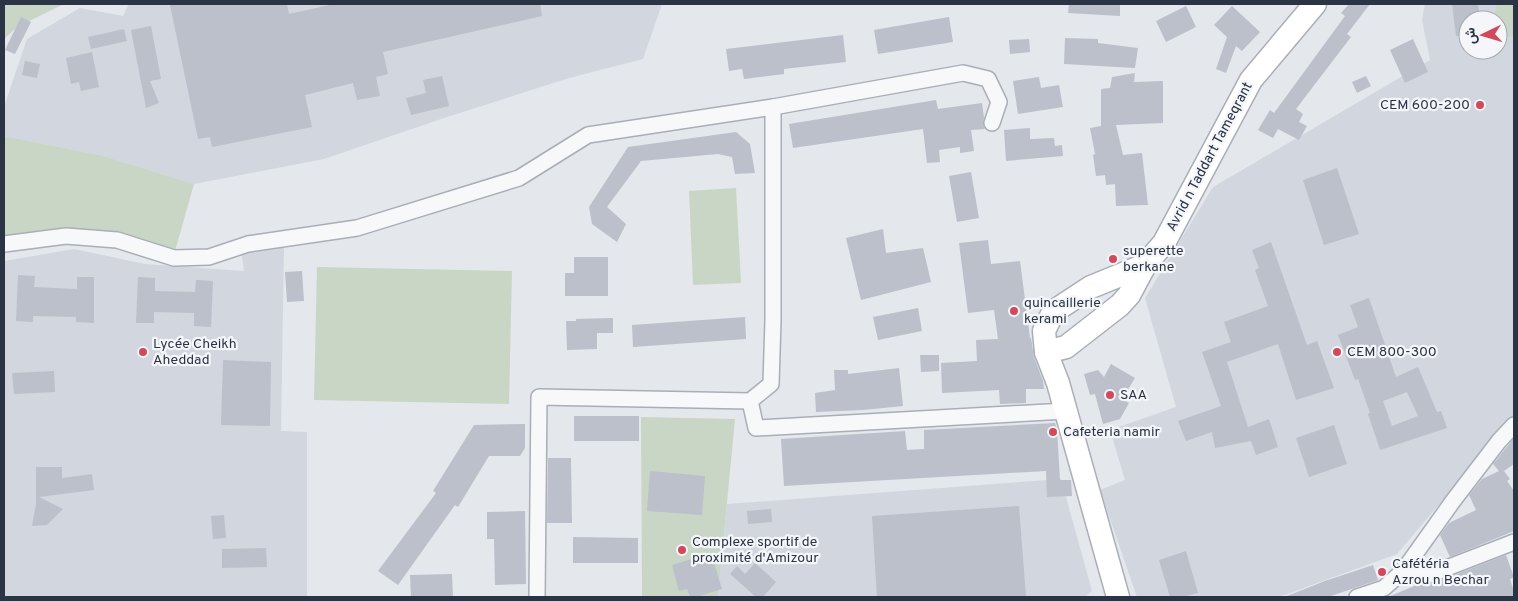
<svg xmlns="http://www.w3.org/2000/svg" width="1518" height="601" font-family="Overpass,Vazirmatn,sans-serif">
<style>
.built{fill:#d2d6de;fill-rule:evenodd}
.green{fill:#c9d6c5}
.building{fill:#bbc0ca;fill-rule:evenodd}
.lines{fill:none;stroke-linecap:round;stroke-linejoin:round}
.street-casing{stroke:#a9aeb7;stroke-width:18}
.secondary-casing{stroke:#a9aeb7;stroke-width:25}
.street{stroke:#f7f8fa;stroke-width:15}
.secondary{stroke:#fff;stroke-width:22}
.poi-dot{fill:#d1495b;stroke:#f4f6f9;stroke-width:2}
.labels{text-anchor:middle;dominant-baseline:central;stroke-width:4.5;stroke-linejoin:round;paint-order:stroke}
.poi-label{font-size:14px;fill:#2b3445;stroke:#f4f6f9;text-anchor:start}
.street-label{font-size:14px;fill:#2b3445;stroke:#f4f6f9}
</style>
<rect width="100%" height="100%" fill="#e4e7ec"/>
<g class="built">
<polygon points="129,4 662,4 643,59 569,78 444,118 324,159 194,184 104,156 4,136 4,107 27,39 80,8 123,16"/>
<path d="M1425 4H1514V416L1397 554 1279 597H1137L1100 490 1125 480 1110 430 1176 407 1145 298 1213 187 1430 60 1422 20ZM1468 20H1498V50H1468Z"/>
<polygon points="284,247 281,431 307,432 307,597 4,597 4,261 74,249 145,264 244,271 241,249"/>
<polygon points="1061,479 1092,591 1085,597 718,597 727,504"/>
</g>
<g class="green">
<polygon points="4,4 64,4 17,27 4,39"/>
<polygon points="1497,4 1514,4 1514,38 1498,32 1498,20 1493,20"/>
<polygon points="4,136 104,156 194,184 175,251 118,233 66,229 4,237"/>
<polygon points="736,188 741,283 693,285 689,191"/>
<polygon points="317,267 512,271 509,404 314,400"/>
<polygon points="641,417 735,419 718,597 642,597"/>
</g>
<g class="building">
<polygon points="176,4 287,4 289,14 334,4 540,4 542,16 383,52 388,74 376,77 380,96 357,100 353,83 305,95 312,127 212,147 210,137 198,139 170,5"/>
<polygon points="1069,4 1120,4 1120,16 1068,13"/>
<polygon points="1349,4 1370,4 1347,34 1351,37 1296,109 1303,114 1299,122 1307,126 1299,140 1278,129 1273,138 1258,130 1270,110 1274,113 1345,16 1341,13"/>
<polygon points="1452,4 1478,4 1480,20 1468,20 1468,35 1456,36"/>
<polygon points="1186,6 1196,27 1166,42 1156,21"/>
<polygon points="1232,6 1260,32 1242,51 1236,46 1226,73 1216,69 1227,37 1214,25"/>
<polygon points="21,17 31,22 15,54 5,50"/>
<polygon points="949,17 953,42 878,54 874,30"/>
<polygon points="151,26 161,79 150,81 159,103 146,108 131,30"/>
<polygon points="124,29 127,41 91,49 88,37"/>
<polygon points="843,35 846,62 784,69 784,74 744,79 742,69 729,71 726,49"/>
<polygon points="1065,38 1098,39 1098,43 1138,48 1135,68 1064,64"/>
<polygon points="1029,39 1030,52 1010,54 1009,40"/>
<polygon points="1413,39 1428,72 1405,83 1390,50"/>
<polygon points="92,52 99,87 81,91 79,82 71,84 66,58"/>
<polygon points="25,61 40,64 37,78 22,75"/>
<polygon points="1135,73 1134,82 1163,81 1163,123 1116,125 1123,155 1142,153 1148,205 1116,206 1115,184 1106,185 1105,175 1096,176 1093,155 1095,154 1090,128 1101,126 1101,89 1110,88 1112,77"/>
<polygon points="442,76 449,106 411,115 406,98 426,93 423,80"/>
<polygon points="1366,76 1371,86 1357,93 1352,82"/>
<polygon points="1039,77 1041,88 1059,85 1063,107 1018,114 1013,81"/>
<polygon points="936,100 938,109 982,103 984,118 983,124 985,129 971,130 974,151 960,153 960,147 939,150 940,162 927,163 923,129 793,148 789,124"/>
<polygon points="1030,128 1030,139 1054,138 1055,146 1062,145 1063,156 1006,161 1004,130"/>
<polygon points="736,132 750,144 755,173 735,174 732,157 718,154 641,161 607,207 626,224 617,242 592,224 589,207 628,147"/>
<polygon points="1337,168 1359,234 1324,245 1303,180"/>
<polygon points="971,172 979,218 957,222 949,176"/>
<polygon points="883,229 886,253 923,248 931,282 861,300 846,238"/>
<polygon points="988,240 991,264 1020,261 1030,338 1031,338 1034,357 1043,381 1044,389 1026,389 1026,403 1000,404 999,390 942,393 941,363 977,361 976,340 998,339 994,310 968,313 959,243"/>
<polygon points="1271,242 1307,345 1317,341 1334,388 1296,400 1278,344 1227,362 1248,427 1269,419 1278,447 1256,455 1251,441 1215,448 1212,432 1186,441 1178,421 1221,406 1202,352 1231,342 1224,322 1268,306 1255,270 1259,268 1252,250"/>
<polygon points="574,257 608,257 608,296 565,296 565,273 574,273"/>
<polygon points="302,271 304,301 287,302 285,272"/>
<polygon points="18,275 35,276 34,287 77,289 77,277 94,277 94,323 76,322 76,317 33,316 33,322 16,321"/>
<polygon points="138,277 155,278 155,291 195,292 196,280 213,281 211,327 194,326 194,313 154,312 154,323 136,323"/>
<path d="M1369 298 1396 377 1418 367 1437 412 1441 411 1447 428 1380 450 1368 414 1370 413 1358 379 1355 380 1338 335 1358 327 1350 305ZM1407 392 1418 416 1392 426 1383 401Z"/>
<polygon points="918,308 922,331 878,340 873,317"/>
<polygon points="745,317 746,339 633,347 632,325"/>
<polygon points="613,318 613,333 597,333 597,349 567,350 566,321 576,321 576,319"/>
<polygon points="920,355 939,355 939,371 921,372"/>
<polygon points="223,360 271,362 270,426 221,425"/>
<polygon points="1111,364 1135,378 1122,399 1129,403 1120,419 1103,424 1095,394 1090,395 1084,374 1098,370 1104,377"/>
<polygon points="899,368 903,406 863,410 816,412 815,393 835,390 834,370 848,370 848,374"/>
<polygon points="54,371 55,392 14,394 12,373"/>
<rect x="574" y="416" width="65" height="25"/>
<polygon points="1055,423 1057,429 1060,480 1071,480 1072,496 1047,497 1046,471 784,486 781,439 905,431 907,450 924,449 924,430"/>
<polygon points="525,424 525,448 520,456 489,456 458,507 455,505 398,585 378,571 436,493 433,491 474,425"/>
<polygon points="1334,425 1347,464 1309,477 1296,438"/>
<polygon points="1514,438 1514,464 1504,471 1510,479 1507,481 1514,491 1514,531 1450,557 1440,535 1449,523 1476,510 1469,495 1482,479 1499,471 1493,464"/>
<polygon points="548,458 571,458 572,523 547,523"/>
<polygon points="36,467 62,467 62,478 92,474 94,490 39,497 63,509 47,525 32,526 36,504"/>
<polygon points="650,471 705,476 702,515 647,511"/>
<polygon points="1019,506 1026,597 877,597 872,516"/>
<polygon points="771,509 772,522 748,524 747,511"/>
<polygon points="525,511 526,584 495,585 494,539 487,539 487,512"/>
<polygon points="224,515 226,538 213,539 211,516"/>
<polygon points="573,537 638,538 638,563 573,563"/>
<polygon points="266,548 267,567 222,568 222,549"/>
<polygon points="1186,551 1198,593 1182,597 1170,597 1159,560"/>
<polygon points="711,553 722,589 696,597 690,597 687,589 679,591 672,565"/>
<polygon points="1506,555 1514,577 1510,579 1514,592 1514,597 1388,597 1419,584 1429,585"/>
<polygon points="755,563 776,582 763,597 756,597 730,574 737,566 745,574"/>
<polygon points="1373,565 1378,580 1328,597 1288,597 1287,596 1325,581"/>
<polygon points="452,574 453,597 411,597 410,575"/>
</g>
<g class="lines">
<defs>
<g id="street">
<polyline points="4,244 66,236 117,240 174,258 209,257 248,244 357,228 519,178 588,135 773,107 963,73 988,79 999,102 992,123"/>
<polyline points="750,401 756,428 1066,411"/>
<polyline points="1403,571 1426,576 1514,542"/>
<polyline points="537,597 539,397 750,401 771,384 773,320 773,107"/>
<polyline points="1357,597 1384,588 1403,571 1453,501 1499,441 1514,425"/>
</g>
<g id="secondary">
<polyline points="1046,352 1066,347 1120,305 1129,295 1145,265 1164,243 1251,80 1315,4"/>
<polyline points="1118,597 1058,383 1046,352 1044,331 1053,312 1091,287 1145,265"/>
</g>
</defs>
<use href="#street" class="street-casing"/>
<use href="#secondary" class="secondary-casing"/>
<use href="#street" class="street"/>
<use href="#secondary" class="secondary"/>
</g>
<g class="poi-dot">
<circle cx="1480" cy="105" r="5"/>
<circle cx="1113" cy="259" r="5"/>
<circle cx="1014" cy="311" r="5"/>
<circle cx="143" cy="352" r="5"/>
<circle cx="1337" cy="352" r="5"/>
<circle cx="1110" cy="395" r="5"/>
<circle cx="1053" cy="432" r="5"/>
<circle cx="682" cy="550" r="5"/>
<circle cx="1382" cy="572" r="5"/>
</g>
<g class="labels">
<g class="poi-label">
<text x="1470" y="105" text-anchor="end">CEM 600-200</text>
<text x="1123" y="251">superette<tspan x="1123" dy="16">berkane</tspan></text>
<text x="1024" y="303">quincaillerie<tspan x="1024" dy="16">kerami</tspan></text>
<text x="153" y="344">Lycée Cheikh<tspan x="153" dy="16">Aheddad</tspan></text>
<text x="1347" y="352">CEM 800-300</text>
<text x="1120" y="395">SAA</text>
<text x="1063" y="432">Cafeteria namir</text>
<text x="692" y="542">Complexe sportif de<tspan x="692" dy="16">proximité d'Amizour</tspan></text>
<text x="1392" y="564">Cafétéria<tspan x="1392" dy="16">Azrou n Bechar</tspan></text>
</g>
<g class="street-label">
<text transform="translate(1210 157) rotate(-62)">Avrid n Taddart Tameqrant</text>
</g>
</g>
<rect width="1518" height="601" fill="none" stroke="#2b3445" stroke-width="10"/>
<g transform="translate(1483 35) rotate(265)"><circle r="24" fill="#f4f6f9" stroke="#a4a8b1"/>
<path d="M0-4L9 19L0 12L-9 19Z" fill="#d1495b"/>
<text y="-8" font-size="14" font-weight="bold" text-anchor="middle" fill="#2b3445">ش</text>
</g>
</svg>
